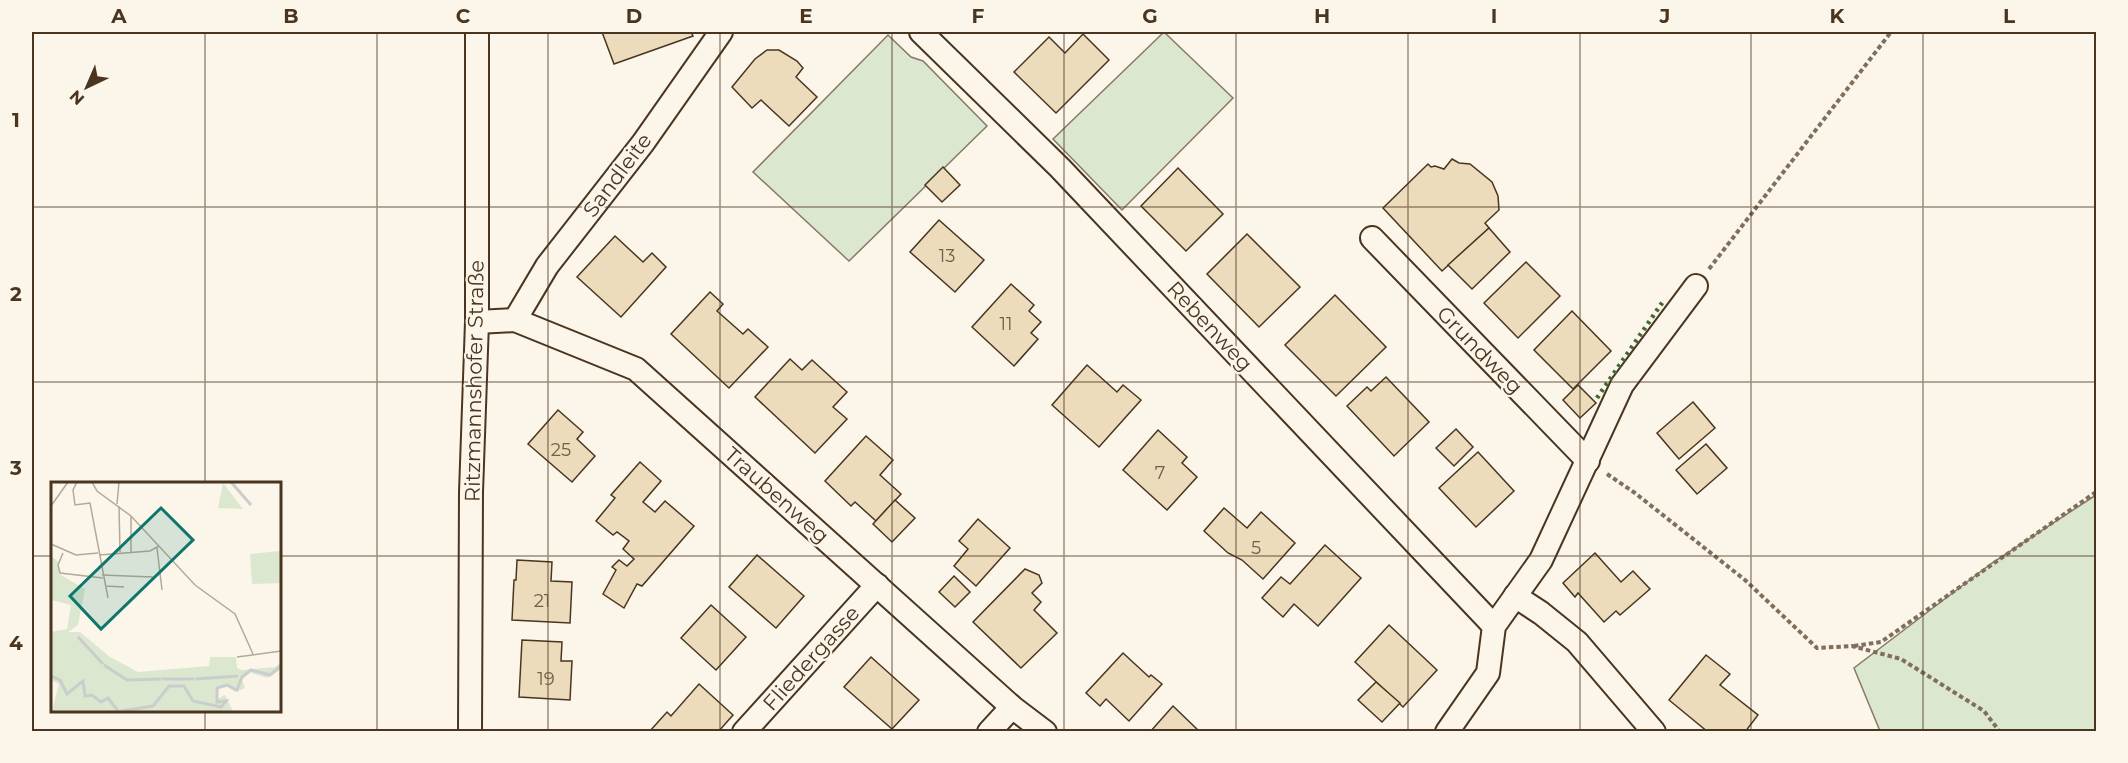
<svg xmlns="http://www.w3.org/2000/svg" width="2128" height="763" font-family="Montserrat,sans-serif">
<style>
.green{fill:#dce7d0;stroke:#887966;stroke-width:1.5}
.building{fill:#ecdcbc;stroke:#4a3520;stroke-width:1.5}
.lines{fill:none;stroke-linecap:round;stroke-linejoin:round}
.street-casing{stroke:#4a3520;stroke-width:26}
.path{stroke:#7f6f5c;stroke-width:4;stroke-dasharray:4.5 3;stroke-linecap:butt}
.street{stroke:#fbf6e9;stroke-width:22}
.hedge{stroke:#436837;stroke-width:4.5;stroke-dasharray:3 4.5;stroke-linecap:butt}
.grid{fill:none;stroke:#4a3520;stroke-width:1.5;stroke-opacity:0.55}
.labels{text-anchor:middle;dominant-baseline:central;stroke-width:4.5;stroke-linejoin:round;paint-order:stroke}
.number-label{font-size:18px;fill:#725f47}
.street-label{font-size:21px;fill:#4a3520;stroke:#fbf6e9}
.inset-river{fill:none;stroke:#c9cecd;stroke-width:3}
.inset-road{fill:none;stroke:#b4a999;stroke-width:1.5}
.view{fill:#0f766e;fill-opacity:0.15;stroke:#0f766e;stroke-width:3}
.inset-edge{fill:none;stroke:#4a3520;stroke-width:3}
.neatline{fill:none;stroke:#4a3520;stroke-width:2}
.grid-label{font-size:20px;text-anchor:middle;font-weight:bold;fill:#4a3520}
</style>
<rect width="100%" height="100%" fill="#fbf6e9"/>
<g class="green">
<polygon points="1164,32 1233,98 1122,210 1053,139"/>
<polygon points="888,35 911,57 923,61 987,126 849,261 753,172"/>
<polygon points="2096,495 2096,731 1880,731 1854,668 1992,563"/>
</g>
<g class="building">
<polygon points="602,32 691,32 693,36 614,64"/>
<polygon points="1083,34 1109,60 1056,113 1014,72 1049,37 1065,53"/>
<polygon points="767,50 779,50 797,61 803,68 796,77 817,97 789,126 761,100 752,108 732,87 755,59"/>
<polygon points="1452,159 1459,163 1470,164 1492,182 1498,196 1499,210 1485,223 1489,228 1442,271 1383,208 1428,164 1431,167 1435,166 1444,169"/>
<polygon points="943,167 960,185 942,202 925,185"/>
<polygon points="1178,168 1223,214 1186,251 1141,206"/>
<polygon points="939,220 984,260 955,292 910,252"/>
<polygon points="1489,228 1510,252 1472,289 1448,265"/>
<polygon points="1247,234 1300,287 1259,327 1207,274"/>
<polygon points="615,236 643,262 652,253 666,267 621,317 577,277"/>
<polygon points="1526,262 1560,296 1518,338 1484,303"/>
<polygon points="1011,284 1034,305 1029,311 1041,322 1031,333 1038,339 1014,366 972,327"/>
<polygon points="710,292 723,304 717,311 743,334 748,329 768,347 729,388 671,334"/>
<polygon points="1335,295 1386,347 1336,396 1285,345"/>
<polygon points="1572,311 1611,351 1573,389 1534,350"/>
<polygon points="790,359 802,370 812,360 847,392 833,407 847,419 815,453 755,397"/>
<polygon points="1087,365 1117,392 1123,385 1141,400 1099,447 1052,405"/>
<polygon points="1386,377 1429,422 1394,456 1347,406 1367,387 1371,391"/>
<polygon points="1578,385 1596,403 1580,418 1563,400"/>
<polygon points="1693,402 1715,428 1679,459 1657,433"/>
<polygon points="558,410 583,432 577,439 595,456 572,482 528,444"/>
<polygon points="1456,429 1473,447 1454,466 1436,448"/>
<polygon points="1158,430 1187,457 1182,463 1197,477 1167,510 1123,470"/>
<polygon points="866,436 893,460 880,475 901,494 876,521 855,502 851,506 825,481"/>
<polygon points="1706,444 1727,468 1697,494 1676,470"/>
<polygon points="1478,452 1514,491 1476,527 1439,488"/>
<polygon points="640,462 661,481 643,502 655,512 665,501 694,526 642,586 637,584 624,608 603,594 616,570 612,567 619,560 627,566 634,559 623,549 629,541 617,532 613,535 596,521 615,498 611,495"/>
<polygon points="895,500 915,518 892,542 873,524"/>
<polygon points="1224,508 1247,528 1261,512 1295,543 1263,579 1242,560 1228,553 1204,531"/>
<polygon points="978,519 1010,548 976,586 954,566 968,549 959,541"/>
<polygon points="1325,545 1361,578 1318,626 1294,604 1283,617 1262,598 1281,577 1290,584"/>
<polygon points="1595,553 1621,582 1633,571 1650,589 1620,615 1616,611 1604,622 1578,593 1575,597 1563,583"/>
<polygon points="757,555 804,596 776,628 729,587"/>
<polygon points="517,560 552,562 551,581 572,582 570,623 512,620 514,580 516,580"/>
<polygon points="1025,569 1039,575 1042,583 1032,593 1041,602 1034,610 1057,633 1021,668 973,622"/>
<polygon points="954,576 970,592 955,607 939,592"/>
<polygon points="711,605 746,637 716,670 681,638"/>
<polygon points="1389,625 1437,670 1403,707 1355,662"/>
<polygon points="522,640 562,642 561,661 572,661 570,700 519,697"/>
<polygon points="1123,653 1149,677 1151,675 1162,684 1129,721 1106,699 1100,706 1086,693"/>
<polygon points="1706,655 1730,674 1720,685 1758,715 1745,732 1708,732 1669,700"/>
<polygon points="871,657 919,700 892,729 844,687"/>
<polygon points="1376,682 1400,703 1382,722 1358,700"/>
<polygon points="699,684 733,715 718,732 649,732 667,712 671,716"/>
<polygon points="1173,706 1200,732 1150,732"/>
</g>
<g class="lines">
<defs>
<g id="street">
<polyline points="921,32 1060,168 1494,626"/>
<polyline points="1372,238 1588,461"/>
<polyline points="515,320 547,266 643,143 721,32"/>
<polyline points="477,322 515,320 636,369 1012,707 1045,732"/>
<polyline points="1515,596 1541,613 1577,642 1654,732"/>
<polyline points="470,732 471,492 477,322 477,32"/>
<polyline points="744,732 877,585"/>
<polyline points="989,732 1012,707"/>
<polyline points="1447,732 1488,673 1494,626 1541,560 1622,385 1696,286"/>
</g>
</defs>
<use href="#street" class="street-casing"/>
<g class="path">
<polyline points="1709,269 1891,32"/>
<polyline points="1607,474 1635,493 1745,580 1817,648 1852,646 1901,659 1984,711 2000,732"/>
<polyline points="1854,646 1881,642 2096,492"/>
</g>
<use href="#street" class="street"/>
<polyline class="hedge" points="1597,398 1664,300"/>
</g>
<path class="grid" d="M205 32V484M377 32V732M548 32V732M720 32V732M892 32V732M1064 32V732M1236 32V732M1408 32V732M1580 32V732M1751 32V732M1923 32V732M32 207H2096M32 382H2096M32 556H52M279 556H2096M205 710V732"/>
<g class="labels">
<g class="number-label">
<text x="947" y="256">13</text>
<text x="1006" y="324">11</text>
<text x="561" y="450">25</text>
<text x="1160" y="473">7</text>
<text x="1256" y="548">5</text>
<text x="542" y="601">21</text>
<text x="546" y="679">19</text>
</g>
<g class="street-label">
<text transform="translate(617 175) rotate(-53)">Sandleite</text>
<text transform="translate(1210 326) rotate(47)">Rebenweg</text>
<text transform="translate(1480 350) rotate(46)">Grundweg</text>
<text transform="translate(474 381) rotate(-89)">Ritzmannshofer Straße</text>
<text transform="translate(777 495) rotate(42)">Traubenweg</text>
<text transform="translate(811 658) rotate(-48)">Fliedergasse</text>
</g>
</g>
<g transform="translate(51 482)">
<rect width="230" height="230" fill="#fbf6e9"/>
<path d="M172 1 192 27 167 26ZM229 69V101L201 102 199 72ZM0 74 8 80V92L34 107 27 143 17 150H29L59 175 87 190 158 184 159 175H185L186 186 191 188 224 185 229 181V188L216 196 198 190 191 198 194 206 184 210 175 204 168 206 166 217 174 213 182 229H1L8 202 0 198V150L16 147 20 123 0 118Z" fill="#dce7d0"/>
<path class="inset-river" d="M180 0 200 23M27 155 52 182M53 183 76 198 110 197M0 194 9 198 16 212 32 199 34 214 41 213 50 220 57 216 67 229M111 197H143M144 197 187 194M70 229 102 224 118 204H133L142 219 170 225 175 219 166 220V206L176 203 186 208 191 195 200 188 219 193 230 184"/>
<path class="inset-road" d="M26 0 22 8 24 23 39 21M41 0 46 9 80 34 144 103 184 132 202 172M39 21 57 116M66 22 68 0M0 24 17 0M68 24 69 70M80 34V70M0 62 25 73 47 71M106 66 111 108M12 71 7 83 9 91 52 96M48 73 99 69 108 64M51 93 102 95M54 104 73 105M186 175 230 169"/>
<path class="view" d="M110 26 142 58 50 147 19 114Z"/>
<rect width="230" height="230" class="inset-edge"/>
</g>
<rect width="2128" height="763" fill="none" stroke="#fbf6e9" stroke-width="66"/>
<g transform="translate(87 87) rotate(224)" stroke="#fbf6e9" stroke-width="4.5" paint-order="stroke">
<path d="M0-4.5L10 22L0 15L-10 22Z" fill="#4a3520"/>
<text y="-9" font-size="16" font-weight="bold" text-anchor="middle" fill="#4a3520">N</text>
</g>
<rect x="33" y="33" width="2062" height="697" class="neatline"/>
<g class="grid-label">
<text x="119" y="23">A</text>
<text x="291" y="23">B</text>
<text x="463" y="23">C</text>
<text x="634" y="23">D</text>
<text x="806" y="23">E</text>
<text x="978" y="23">F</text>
<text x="1150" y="23">G</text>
<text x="1322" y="23">H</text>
<text x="1494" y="23">I</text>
<text x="1665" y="23">J</text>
<text x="1837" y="23">K</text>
<text x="2009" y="23">L</text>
<text x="16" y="127">1</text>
<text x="16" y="301">2</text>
<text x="16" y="475">3</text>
<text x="16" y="650">4</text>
</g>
</svg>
